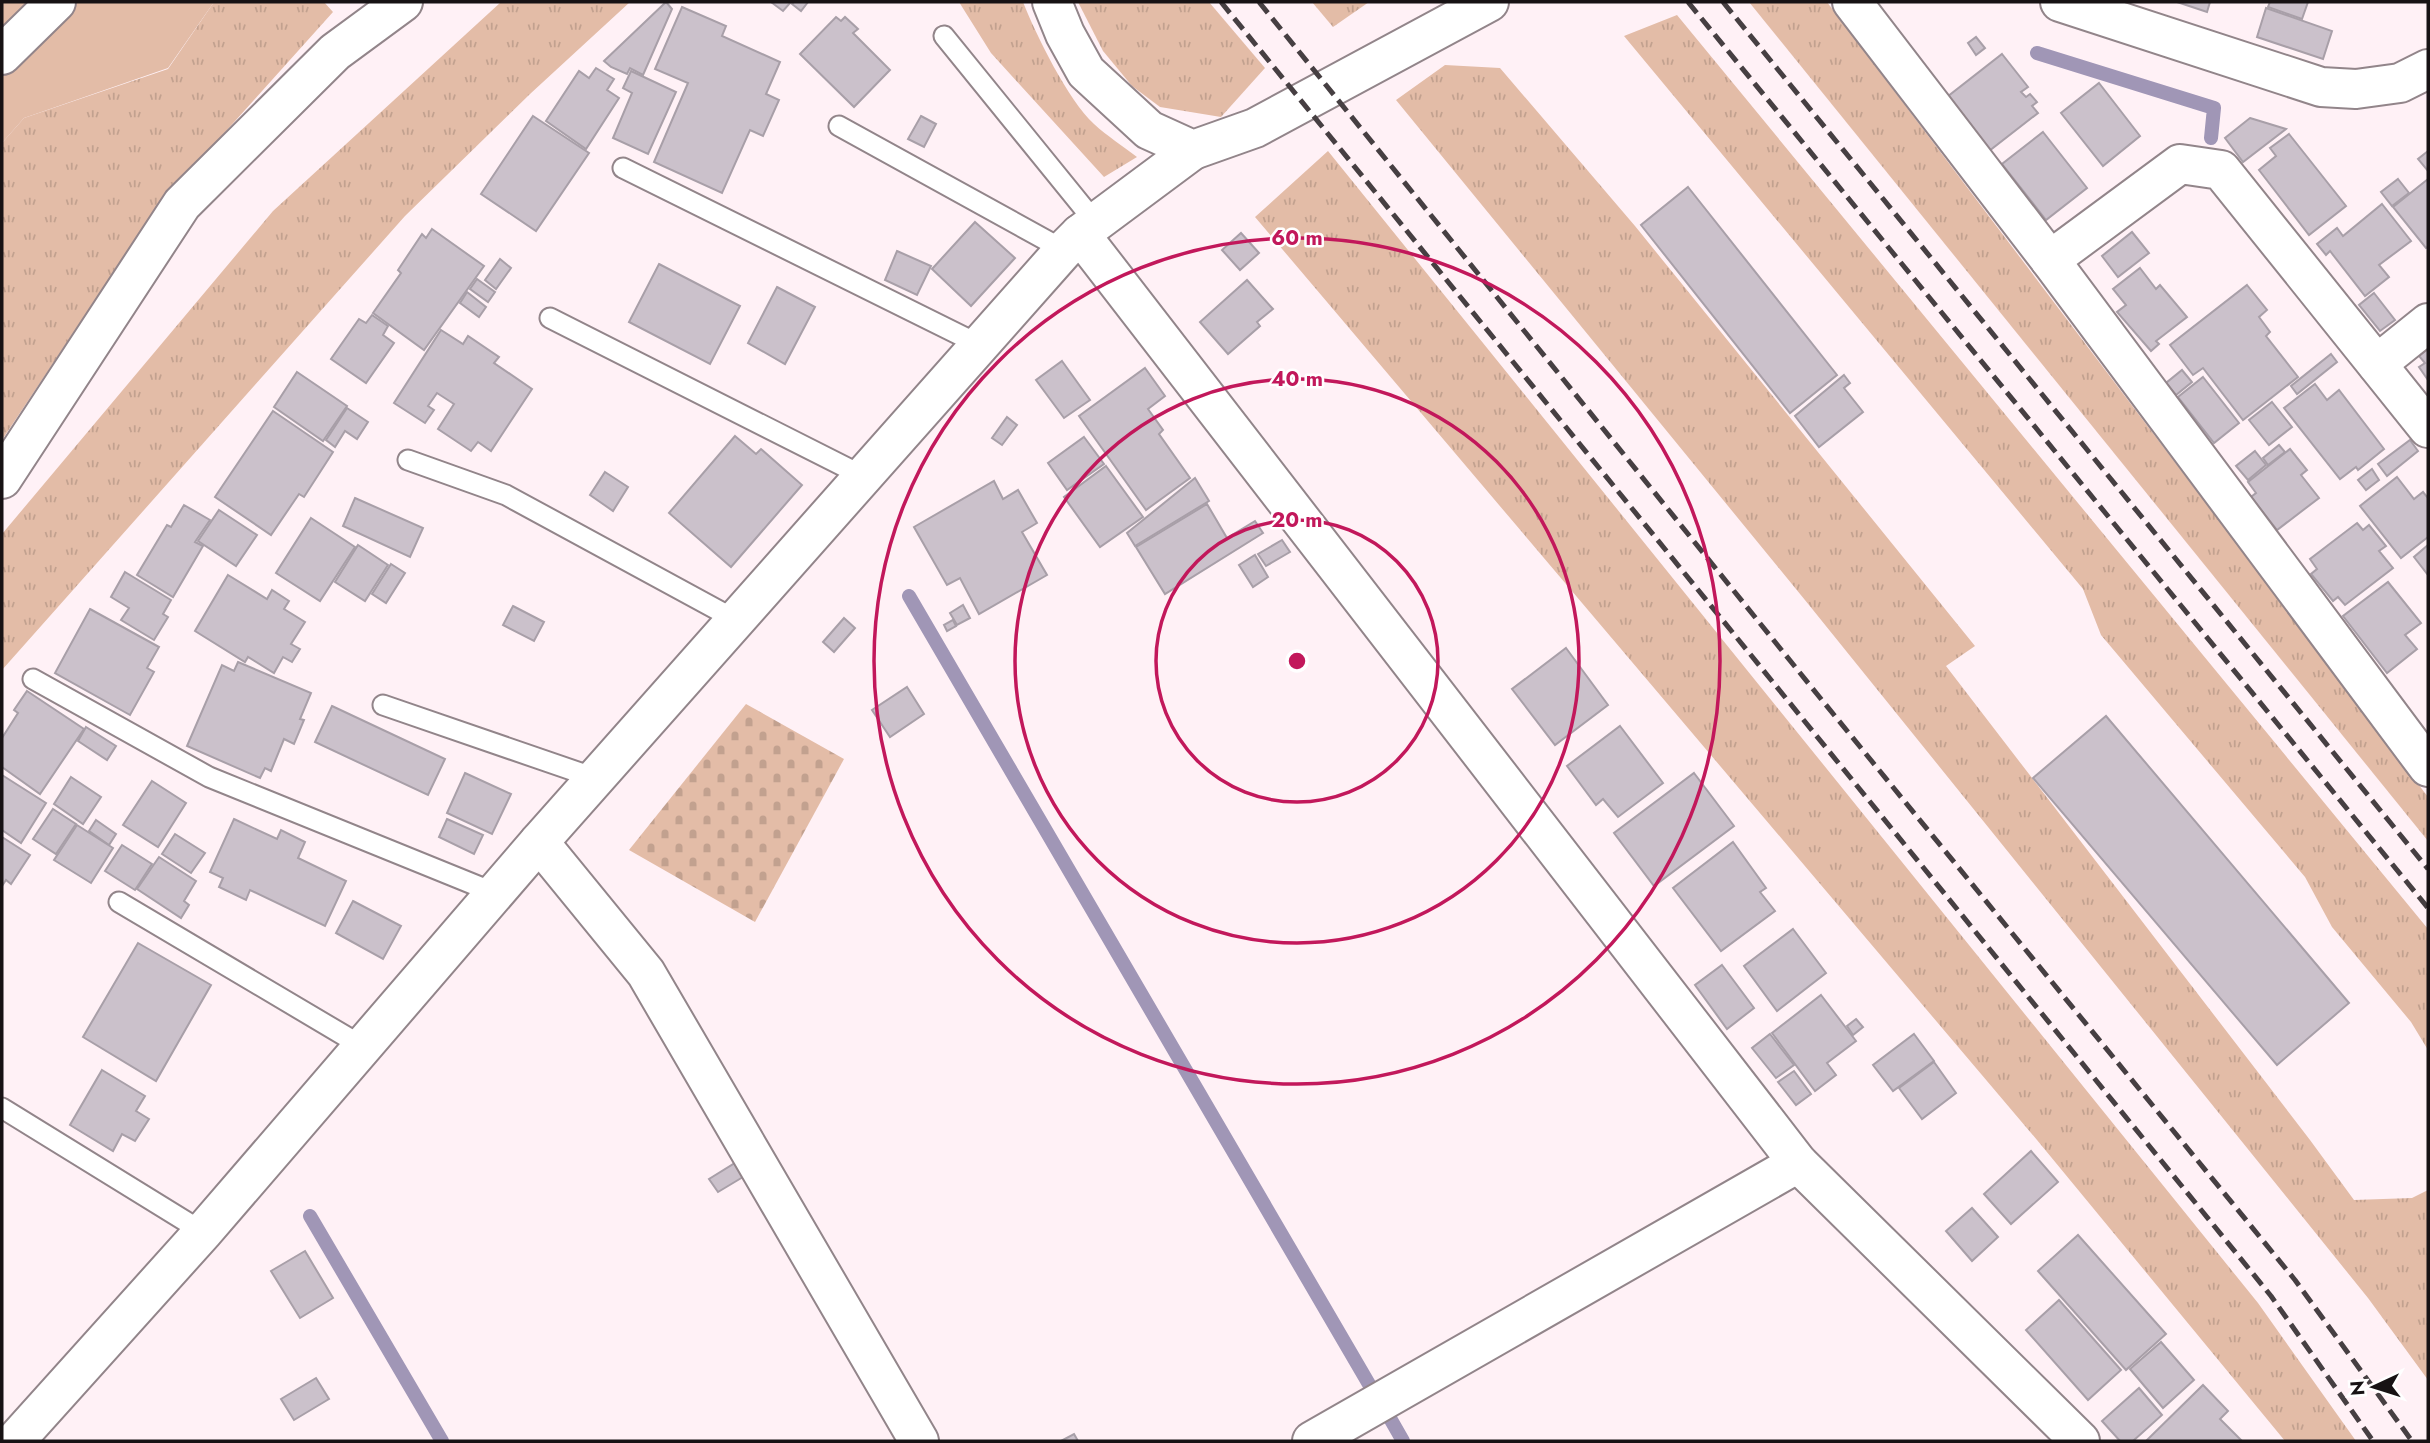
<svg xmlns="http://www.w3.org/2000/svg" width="2430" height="1443" font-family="Jost,sans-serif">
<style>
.grass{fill:url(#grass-tufts)}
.cemetery{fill:url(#cemetery-stones)}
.green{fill:#e3bca7}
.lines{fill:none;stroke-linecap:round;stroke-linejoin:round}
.stream{stroke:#a096b6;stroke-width:14}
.building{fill:#cbc1cb;stroke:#a89fa8;stroke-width:2}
.service-casing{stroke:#92858a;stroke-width:23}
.minor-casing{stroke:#92858a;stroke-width:42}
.tertiary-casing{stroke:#92858a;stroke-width:42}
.service{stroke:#fff;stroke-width:19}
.minor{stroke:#fff;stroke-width:38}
.tertiary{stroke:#fff;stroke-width:38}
.rail{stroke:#463f42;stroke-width:5;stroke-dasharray:14 7;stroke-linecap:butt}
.ring{fill:none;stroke:#c2185b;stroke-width:3.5}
.centre{fill:#c2185b;stroke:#fff;stroke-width:3.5}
.ring-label{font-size:21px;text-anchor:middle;font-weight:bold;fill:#c2185b;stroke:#fff;stroke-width:5;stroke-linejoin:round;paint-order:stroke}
</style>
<defs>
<pattern id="grass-tufts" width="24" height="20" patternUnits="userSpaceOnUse" patternTransform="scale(1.75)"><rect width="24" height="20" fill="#e3bca7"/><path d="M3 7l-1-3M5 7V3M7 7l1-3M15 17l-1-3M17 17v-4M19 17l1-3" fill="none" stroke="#c2a18f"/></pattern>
<pattern id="cemetery-stones" width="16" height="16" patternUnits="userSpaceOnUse" patternTransform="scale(1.75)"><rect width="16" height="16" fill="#e3bca7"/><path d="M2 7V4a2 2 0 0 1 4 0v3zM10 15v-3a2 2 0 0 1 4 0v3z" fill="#c2a18f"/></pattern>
</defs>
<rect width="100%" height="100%" fill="#fff1f6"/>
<g class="grass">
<polygon points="214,2 324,2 333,12 174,189 133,243 2,440 2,143 24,118 168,69"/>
<polygon points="501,2 630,2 530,94 405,216 2,670 2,534 273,211"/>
<path d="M959 2H1023C1036 35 1068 100 1094 124 1107 136 1123 146 1137 157L1104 177 991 53Z"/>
<polygon points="1078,2 1209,2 1265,68 1221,117 1160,107 1132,86 1103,51"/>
<polygon points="1312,2 1369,2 1333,27"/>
<polygon points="1749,2 1827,2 2428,797 2428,841"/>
<polygon points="1677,15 2428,929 2428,1050 2411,1022 2332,927 2305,877 2101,635 2083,589 1624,36"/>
<polygon points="1445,65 1500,68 1635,226 1975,646 1946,666 2310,1140 2354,1200 2412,1198 2428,1190 2428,1380 2368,1298 1809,605 1396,100"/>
<polygon points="1328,151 2258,1303 2356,1441 2285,1441 2037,1140 1255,217"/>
</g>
<polygon class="cemetery" points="746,704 844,759 755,922 629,850"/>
<polygon class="green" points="2,2 214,2 168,68 24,118 2,143"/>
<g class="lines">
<g class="stream">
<polyline points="2037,53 2214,108 2211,138"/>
<polyline points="909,596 1373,1391"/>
<polyline points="310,1216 442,1441"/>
<polyline points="1391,1420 1403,1441"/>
</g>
</g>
<g class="building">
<polygon points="666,2 672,9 643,75 630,68 627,74 611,67 604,61"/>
<polygon points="771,2 791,2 783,11"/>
<polygon points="794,2 808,2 801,11 792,4"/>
<polygon points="2177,2 2210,2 2207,12"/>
<polygon points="2270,2 2308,2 2302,19 2268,7"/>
<polygon points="682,7 726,26 722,36 780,62 766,94 779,100 763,136 750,130 722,193 654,162 688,83 655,69"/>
<polygon points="2266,8 2332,31 2323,59 2257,37"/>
<polygon points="836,17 841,21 845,17 858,29 853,33 890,70 854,107 800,54"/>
<polygon points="1976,37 1985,48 1976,55 1968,43"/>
<polygon points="2002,54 2028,87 2021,92 2026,97 2030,94 2037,102 2032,106 2038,113 1989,151 1947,97"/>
<polygon points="596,68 614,79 607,90 619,98 586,149 546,121 579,71 589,78"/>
<polygon points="631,71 676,92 648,154 613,138 632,93 623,88"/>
<polygon points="2099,83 2140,136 2103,166 2061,113"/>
<polygon points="533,116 589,153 536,231 481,194"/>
<polygon points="921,116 936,124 924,147 908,139"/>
<polygon points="2250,118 2286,129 2243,162 2225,138"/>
<polygon points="2043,132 2087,188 2046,220 2002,164"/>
<polygon points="2289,134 2346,206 2309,235 2259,170 2276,156 2270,148"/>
<polygon points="2428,151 2428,171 2418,159"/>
<polygon points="2398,179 2409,193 2392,206 2381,192"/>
<polygon points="2428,179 2428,247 2426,248 2393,207"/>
<polygon points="1688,187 1837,375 1790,413 1641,225"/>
<polygon points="2382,204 2411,241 2379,265 2389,277 2365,296 2330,251 2326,255 2317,244 2337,228 2343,236"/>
<polygon points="975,222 1015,258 971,306 932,269"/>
<polygon points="432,229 484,266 424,350 373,313 401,273 398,270 422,234 426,238"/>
<polygon points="2132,232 2149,253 2118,277 2102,256"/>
<polygon points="1241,233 1259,253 1240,270 1222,250"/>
<polygon points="897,251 931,266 917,295 885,280"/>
<polygon points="500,259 511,268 496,289 485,280"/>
<polygon points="659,264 740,306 710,364 629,322"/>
<polygon points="2140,268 2156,289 2160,285 2187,317 2156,341 2159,344 2151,351 2117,312 2126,305 2113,289"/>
<polygon points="477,279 495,292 488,302 470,289"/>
<polygon points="1247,280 1273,309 1257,322 1260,326 1228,354 1200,322"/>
<polygon points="2247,285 2267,310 2259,317 2270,332 2266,336 2298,377 2243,420 2203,368 2193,375 2170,345"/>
<polygon points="777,287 815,307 785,364 748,343"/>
<polygon points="467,292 486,307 479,317 460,303"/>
<polygon points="2374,293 2395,320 2380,331 2359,305"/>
<polygon points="372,315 388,326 383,335 394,343 366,383 331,359 359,319 366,323"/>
<polygon points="441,330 463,344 468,336 499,357 494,363 532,389 491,451 478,442 471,451 438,429 454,404 437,393 428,406 434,410 425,423 394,403"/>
<polygon points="2428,349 2428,380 2419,367 2425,363 2419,356"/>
<polygon points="2331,354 2337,362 2297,394 2291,386"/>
<polygon points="1062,361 1090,400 1064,418 1036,380"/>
<polygon points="1145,368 1165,396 1148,409 1163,430 1159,434 1190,478 1146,510 1079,416"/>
<polygon points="2182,370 2192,382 2176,395 2166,383"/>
<polygon points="297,372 347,406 323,441 274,407"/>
<polygon points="1844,375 1850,383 1844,388 1863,412 1819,447 1795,416"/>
<polygon points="2203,377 2239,423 2214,443 2178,397"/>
<polygon points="2315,384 2327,400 2339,390 2384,449 2358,470 2356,467 2340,479 2284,408"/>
<polygon points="2272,402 2292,427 2269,445 2249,420"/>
<polygon points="347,408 368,422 357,439 345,431 335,447 326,440"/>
<polygon points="273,411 333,452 304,497 299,494 271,535 215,497"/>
<polygon points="1007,417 1017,425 1002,445 992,438"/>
<polygon points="735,436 756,454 761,449 802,485 731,567 669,513"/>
<polygon points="1084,437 1104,464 1067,490 1048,463"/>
<polygon points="2410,440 2418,451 2387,476 2378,464"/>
<polygon points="2279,445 2285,452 2268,465 2263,458"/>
<polygon points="2290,449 2307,470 2301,475 2319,498 2277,530 2251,497 2256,493 2248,482"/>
<polygon points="2255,451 2266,465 2248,480 2236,466"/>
<polygon points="1106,466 1143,517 1100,547 1064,497"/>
<polygon points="2372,469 2379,480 2366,490 2358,480"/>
<polygon points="605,472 628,487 613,511 590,495"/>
<polygon points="2397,477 2414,499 2423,492 2428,498 2428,537 2401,558 2360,506"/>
<polygon points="1195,478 1209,501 1135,546 1127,533"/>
<polygon points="994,481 1003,499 1018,490 1037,523 1022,532 1047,575 979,614 960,578 947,585 914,527"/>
<polygon points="355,498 423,528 410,557 343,526"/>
<polygon points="1207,504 1227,538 1255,521 1263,533 1165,594 1136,547"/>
<polygon points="184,505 210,520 195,542 203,546 173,597 137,575 167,525 171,527"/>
<polygon points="219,510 257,535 236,566 198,541"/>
<polygon points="311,518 355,547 320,601 276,573"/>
<polygon points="2357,523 2363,530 2369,525 2386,546 2379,551 2393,568 2345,605 2338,597 2333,601 2311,574 2317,569 2310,559"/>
<polygon points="1282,540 1290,552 1266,566 1258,554"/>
<polygon points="358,545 388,565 365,601 335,582"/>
<polygon points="2428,545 2428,575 2414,557"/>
<polygon points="1255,555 1268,577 1253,587 1239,565"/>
<polygon points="391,564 405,573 386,603 372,594"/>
<polygon points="125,572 171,600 163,614 168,617 154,640 121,620 129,608 111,597"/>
<polygon points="228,575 267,599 272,590 289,601 284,609 305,622 291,644 300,649 292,662 283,657 274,673 248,657 245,662 195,631"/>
<polygon points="2388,582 2421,623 2405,635 2417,649 2387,673 2343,616"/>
<polygon points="963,605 970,618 957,625 950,613"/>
<polygon points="513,606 544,622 534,641 503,625"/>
<polygon points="90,609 159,647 147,668 154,672 130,715 55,673"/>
<polygon points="844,618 855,628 834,652 823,642"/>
<polygon points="953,620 956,626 947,631 944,625"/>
<polygon points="1566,648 1608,705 1555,745 1512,689"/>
<polygon points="238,662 311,693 300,719 304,720 294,744 284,739 271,771 265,768 260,778 187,746 222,665 234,671"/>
<polygon points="907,687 924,714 890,737 872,710"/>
<polygon points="27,691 84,729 40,794 2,767 2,738 18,713 14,710"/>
<polygon points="332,706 445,759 428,795 315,742"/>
<polygon points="2106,716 2349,1003 2277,1065 2033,778"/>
<polygon points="1620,726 1663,783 1618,817 1603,799 1596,805 1567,766"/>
<polygon points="86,727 116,746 107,760 78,741"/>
<polygon points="465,773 511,794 492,834 447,813"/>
<polygon points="1694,773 1734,826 1654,886 1614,833"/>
<polygon points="2,775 46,803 21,843 2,830"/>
<polygon points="71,777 101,797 83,824 54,804"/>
<polygon points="152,781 186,803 158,847 123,825"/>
<polygon points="53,809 76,824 56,854 33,839"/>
<polygon points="234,819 277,839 281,830 305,842 298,858 346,881 325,926 250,890 246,900 219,887 223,878 210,872"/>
<polygon points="447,819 483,835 474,854 439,837"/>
<polygon points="96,820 116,834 109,845 89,831"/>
<polygon points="77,825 113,848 91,883 54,860"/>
<polygon points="175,834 205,853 191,873 162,854"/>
<polygon points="2,837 30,855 11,884 6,880 2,886"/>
<polygon points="1733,842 1766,888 1760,892 1775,911 1721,951 1673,888"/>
<polygon points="122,845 152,864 135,890 105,871"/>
<polygon points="159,857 196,881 184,901 189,905 181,918 137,889"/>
<polygon points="353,901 401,926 383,959 336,933"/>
<polygon points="1793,929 1826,973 1777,1011 1744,966"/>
<polygon points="138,943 211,985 156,1081 83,1037"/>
<polygon points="1722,965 1754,1008 1727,1029 1695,985"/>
<polygon points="1821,995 1856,1041 1827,1063 1836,1075 1815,1091 1772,1033"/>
<polygon points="1856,1019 1863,1027 1853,1035 1847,1026"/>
<polygon points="1770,1034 1794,1065 1776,1078 1752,1048"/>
<polygon points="1914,1034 1934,1061 1893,1091 1873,1065"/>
<polygon points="1934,1062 1956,1093 1922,1119 1899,1088"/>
<polygon points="102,1070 145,1096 136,1111 149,1119 135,1141 122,1134 113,1151 70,1125"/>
<polygon points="1794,1071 1811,1094 1796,1105 1778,1082"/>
<polygon points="2031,1151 2058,1182 2011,1224 1984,1194"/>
<polygon points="735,1163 743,1177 718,1192 709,1179"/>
<polygon points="1972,1208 1998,1237 1972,1261 1946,1231"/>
<polygon points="2078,1235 2166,1334 2126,1370 2038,1271"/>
<polygon points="305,1251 333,1298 300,1318 271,1271"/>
<polygon points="2059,1300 2121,1370 2088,1400 2026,1330"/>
<polygon points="2161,1342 2194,1380 2163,1408 2130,1369"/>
<polygon points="316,1378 329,1399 294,1420 281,1399"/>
<polygon points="2203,1385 2228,1411 2220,1419 2242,1441 2146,1441"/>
<polygon points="2139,1388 2162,1415 2133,1441 2120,1441 2102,1421"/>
<polygon points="1074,1434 1078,1441 1061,1441"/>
</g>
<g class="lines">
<defs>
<g id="service">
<polyline points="944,36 1095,222"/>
<polyline points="839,126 1064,250"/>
<polyline points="623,168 980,345"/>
<polyline points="550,318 863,476"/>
<polyline points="408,460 506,495 736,620"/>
<polyline points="33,679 209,777 495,893"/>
<polyline points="383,705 595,778"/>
<polyline points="119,902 362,1046"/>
<polyline points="2,1108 203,1232"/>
</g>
<g id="minor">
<polyline points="1852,2 2050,260"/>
<polyline points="2060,2 2321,87 2356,89 2400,83 2428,69"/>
<polyline points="2,55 56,2"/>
<polyline points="1080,234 1798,1163 2080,1441"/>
<polyline points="2377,364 2428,323"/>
<polyline points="2428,428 2221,170 2180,164 2050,260 2428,767"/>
<polyline points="539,842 646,973 919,1441"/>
<polyline points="15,1441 203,1232 539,842 1064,250 1080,234 1193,150"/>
<polyline points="1312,1441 1798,1163"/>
</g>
<g id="tertiary">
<polyline points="1052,2 1065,34 1086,72 1149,130 1193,150 1255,128 1489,2"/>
<polyline points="2,479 182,204 335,52 403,2"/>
</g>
</defs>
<use href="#service" class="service-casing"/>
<use href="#minor" class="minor-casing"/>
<use href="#tertiary" class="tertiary-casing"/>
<use href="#service" class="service"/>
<use href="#minor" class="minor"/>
<use href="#tertiary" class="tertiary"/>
<g class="rail">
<polyline points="1221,2 2271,1296 2373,1441"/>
<polyline points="1259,2 1817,694 2295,1280 2412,1441"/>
<polyline points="1688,2 2428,908"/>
<polyline points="1723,2 2428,869"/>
</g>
</g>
<g class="ring">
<circle cx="1297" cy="661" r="141"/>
<circle cx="1297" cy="661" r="282"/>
<circle cx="1297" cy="661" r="423"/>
</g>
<circle cx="1297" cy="661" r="10" class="centre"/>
<g class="ring-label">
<text x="1297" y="245">60 m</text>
<text x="1297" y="386">40 m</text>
<text x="1297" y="527">20 m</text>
</g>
<rect width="2430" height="1443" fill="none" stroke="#171214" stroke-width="7"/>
<g transform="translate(2374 1387) rotate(266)" stroke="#ffffff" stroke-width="5" paint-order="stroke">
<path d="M0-5L12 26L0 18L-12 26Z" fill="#171214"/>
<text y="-10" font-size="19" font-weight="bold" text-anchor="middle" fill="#171214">N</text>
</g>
</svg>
